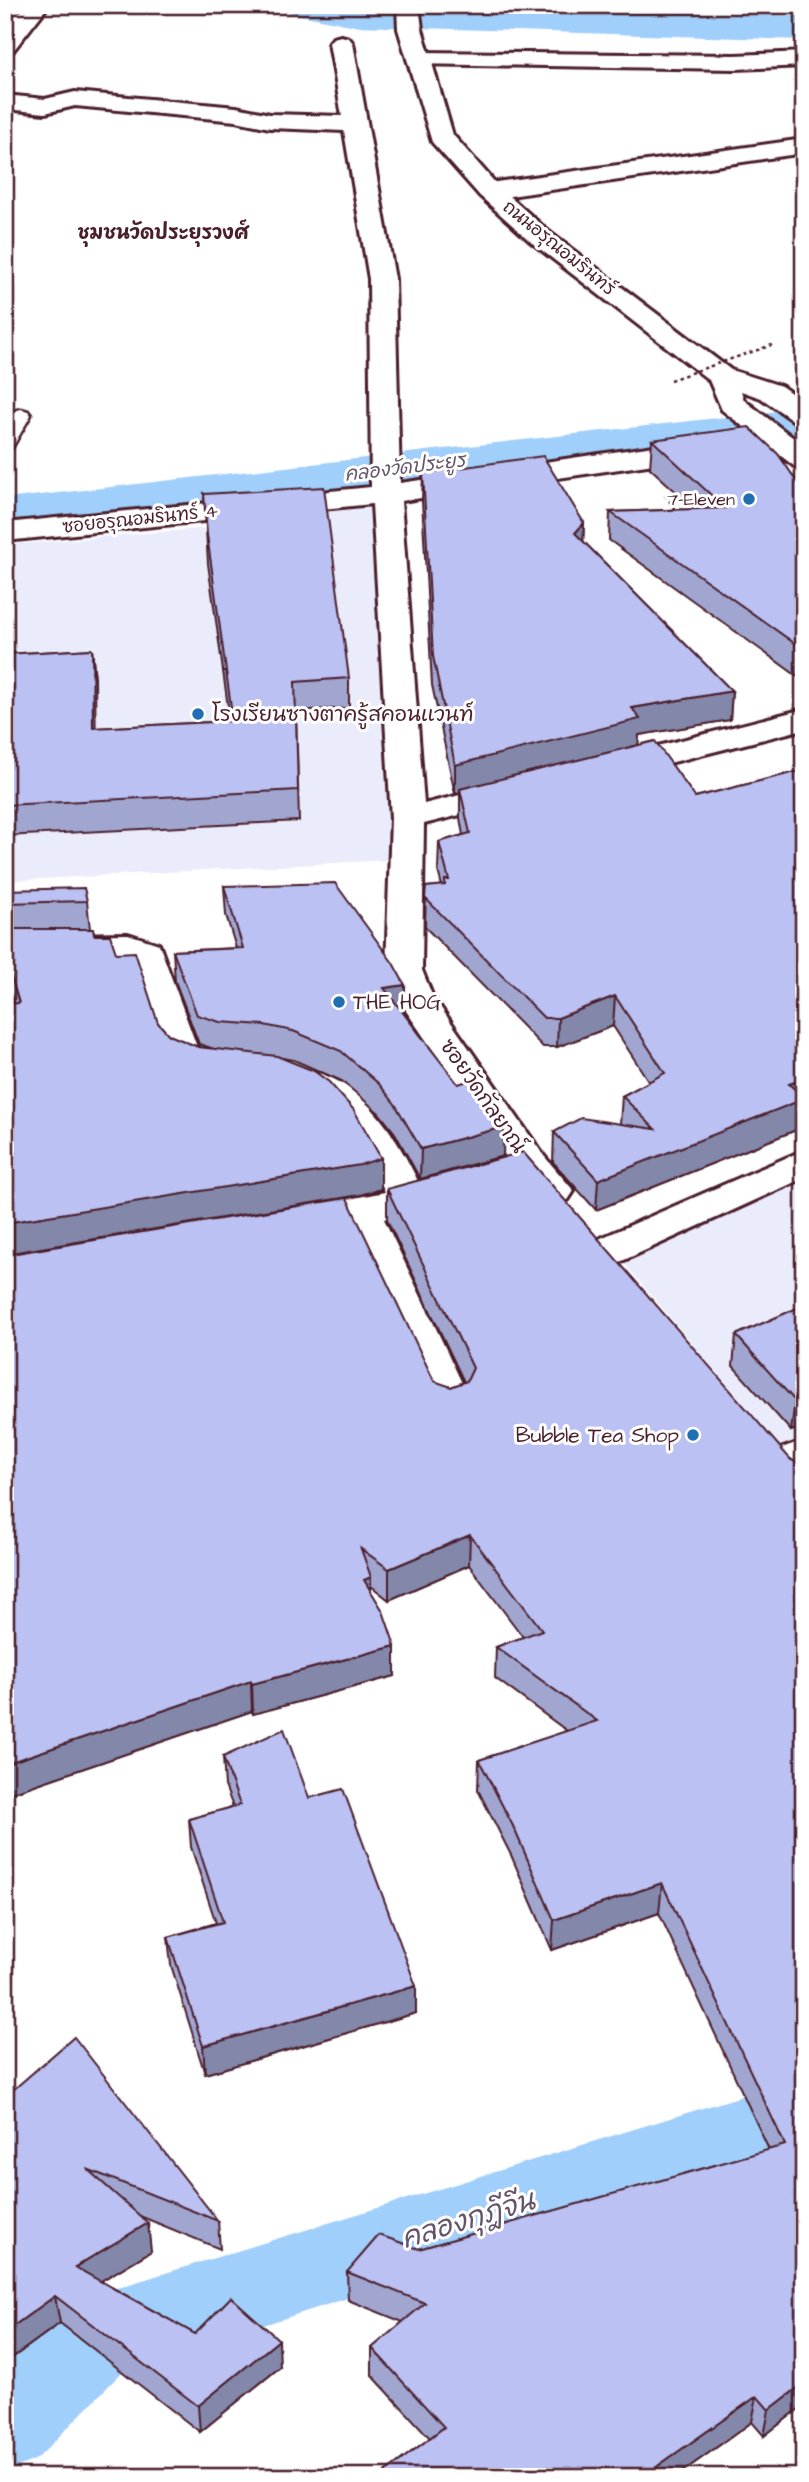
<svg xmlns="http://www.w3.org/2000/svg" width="809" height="2482" font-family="'Architects Daughter','Playpen Sans Thai',sans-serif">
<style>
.built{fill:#ebecfb}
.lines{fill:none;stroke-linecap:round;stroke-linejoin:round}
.canal{fill:#a0cffb;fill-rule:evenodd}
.lane-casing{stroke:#4a1f2b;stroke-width:5}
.street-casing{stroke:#4a1f2b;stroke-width:6}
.secondary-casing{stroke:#4a1f2b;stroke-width:6}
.path{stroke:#4a1f2b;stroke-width:2.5;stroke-dasharray:3.5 3.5;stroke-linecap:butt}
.lane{fill:#fff;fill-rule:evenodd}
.street{fill:#fff;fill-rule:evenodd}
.secondary{fill:#fff;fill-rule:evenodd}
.path-bridge{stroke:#4a1f2b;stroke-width:2.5;stroke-dasharray:3.5 3.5;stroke-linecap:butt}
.wall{fill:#a1a6d1;stroke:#4a1f2b;stroke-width:2}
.shaded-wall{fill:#8387aa;stroke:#4a1f2b;stroke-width:2}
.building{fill:#bbc1f3;stroke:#4a1f2b;stroke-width:2}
.poi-dot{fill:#1f6fb2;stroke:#fff;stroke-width:2.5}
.labels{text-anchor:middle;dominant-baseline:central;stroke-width:6;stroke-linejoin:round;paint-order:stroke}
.far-street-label{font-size:18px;fill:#4a1f2b;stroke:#fff}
.far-poi-label{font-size:18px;fill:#4a1f2b;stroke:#fff;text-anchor:end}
.far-neighbourhood-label{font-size:19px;font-weight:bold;fill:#4a1f2b;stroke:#fff}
.far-water-label{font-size:19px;font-style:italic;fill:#645469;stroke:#fff}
.poi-label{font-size:21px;fill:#4a1f2b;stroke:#fff;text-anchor:start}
.street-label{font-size:21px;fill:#4a1f2b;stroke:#fff}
.near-water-label{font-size:28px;font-style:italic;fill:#645469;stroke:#fff}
</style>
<rect width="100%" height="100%" fill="#fff"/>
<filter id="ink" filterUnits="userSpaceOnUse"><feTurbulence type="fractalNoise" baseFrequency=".0143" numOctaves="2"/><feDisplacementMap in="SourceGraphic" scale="14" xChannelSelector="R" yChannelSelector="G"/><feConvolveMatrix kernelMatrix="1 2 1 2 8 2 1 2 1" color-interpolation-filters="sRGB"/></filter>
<g filter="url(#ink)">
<g class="built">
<polygon points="374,506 395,793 390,860 5,881 5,545 208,528"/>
<polygon points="804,1162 804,1475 605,1241"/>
</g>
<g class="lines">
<g class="canal">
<polygon points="285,5 448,5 804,16 804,40 355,26 290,13"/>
<polygon points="804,408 804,436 5,529 5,499"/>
<polygon points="804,2077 804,2153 125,2369 37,2459 5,2472 5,2365 66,2306 97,2294"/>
</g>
<defs>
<g id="lane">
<polygon points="5,11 27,12 35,17 27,22 5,21"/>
<polygon points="21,409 28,411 31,415 12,448 5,450 5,425 14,411"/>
<polygon points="804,1440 804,1463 787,1469 776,1466 772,1458 776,1450"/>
</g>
<g id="street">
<polygon points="26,5 49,5 13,51 5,53 5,31"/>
<polygon points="341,36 349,38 353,43 395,279 400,483 702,439 712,442 716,448 712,454 702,457 401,501 424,804 512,782 524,785 528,792 524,799 424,824 422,970 432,995 544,1156 574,1191 568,1200 555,1204 542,1200 518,1174 402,1005 386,970 391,818 372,504 5,541 5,523 371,487 369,279 344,131 270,128 236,121 75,106 45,113 5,109 5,95 45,99 75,92 236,107 270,114 342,116 329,43 333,38"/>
<polygon points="419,52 735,55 804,52 804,66 735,69 411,64 407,59 411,54"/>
<polygon points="804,139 804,153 489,199 480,196 476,191 480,186 489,183"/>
<polygon points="804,709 804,729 614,777 603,774 598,767 603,760"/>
<path d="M128 934 159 944 197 1047 204 1051 228 1057 233 1066 228 1075C206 1081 176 1073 163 1053L132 959 125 956 5 958V936Z"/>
<path d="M315 1072C367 1086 397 1138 419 1183L432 1180 445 1184 451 1193 445 1202 384 1219 470 1400 464 1411 450 1415 436 1411 349 1226 302 1234 288 1230 283 1221 288 1212 302 1208 385 1192C373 1164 360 1139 338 1119 325 1107 306 1099 297 1084L302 1075Z"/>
<polygon points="804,1150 804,1178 622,1261 608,1265 594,1261 589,1251 594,1241"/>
</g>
<polygon id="secondary" points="397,5 419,5 422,29 453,135 498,186 549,232 731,370 781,386 804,402 804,423 794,421 761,398 741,391 744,400 804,446 804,469 794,466 722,410 709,380 531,242 480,196 432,142 398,29"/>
</defs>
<use href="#lane" class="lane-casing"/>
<use href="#street" class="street-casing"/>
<use href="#secondary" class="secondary-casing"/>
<polyline class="path" points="665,495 679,514"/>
<use href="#lane" class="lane"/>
<use href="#street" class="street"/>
<use href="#secondary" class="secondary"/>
<polyline class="path-bridge" points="670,380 772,345"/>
</g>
<g class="wall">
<polygon points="652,440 798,483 804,488 804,681 609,540 610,512 695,509 650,468"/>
<polygon points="423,473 584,523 583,541 732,691 730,720 639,735 638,745 695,797 804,770 804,1108 801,1128 596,1210 553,1162 554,1132 620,1124 622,1096 649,1082 613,1026 557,1047 543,1047 425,927 426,887 442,886 438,871 439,842 463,835 460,818 460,792 455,794 432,685 422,501"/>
<polygon points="204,494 349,678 349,708 296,711 299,821 5,836 5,654 92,649 95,679 95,728 230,721 208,564"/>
<polygon points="224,886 405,1014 503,1156 420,1179 395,1133 379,1113 342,1081 294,1060 282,1058 381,1158 381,1189 360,1195 5,1254 5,1004 14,1004 5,973 5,890 87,901 90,929 94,935 116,953 158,1023 169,1035 198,1047 214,1049 199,1044 175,981 173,951 236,948 226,915"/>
<polygon points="387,1189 804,1468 804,2405 764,2436 752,2422 675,2477 379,2477 430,2438 372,2375 372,2348 403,2322 348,2300 347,2272 419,2249 769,2150 659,1913 552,1950 511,1855 478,1790 479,1760 567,1731 495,1678 496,1647 523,1637 469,1565 389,1600 371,1586 371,1592 395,1676 253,1714 252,1711 5,1795 5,1255 451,1387 464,1382 387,1220"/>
<polygon points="804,1305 804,1426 791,1431 733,1366 736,1335"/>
<polygon points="223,1757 309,1798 416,2013 205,2074 171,1965 168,1937 216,1923 191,1847 189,1819 233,1807 225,1786"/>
<polygon points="5,2097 218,2221 220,2249 140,2216 151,2251 101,2281 195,2334 280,2367 200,2432 60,2323 5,2363"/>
</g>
<g class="shaded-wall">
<polygon points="584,523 583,551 575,533"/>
<polygon points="92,649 95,679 96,758 93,728"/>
<polygon points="732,691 730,720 639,735 638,748 460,789 460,792 455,794 455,765 632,708"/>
<polygon points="405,985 405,1014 384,1017 384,988"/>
<polygon points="615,996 613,1026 557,1047 558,1018"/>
<polygon points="804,1079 804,1108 801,1128 596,1210 598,1180 789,1084"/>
<polygon points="504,1127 503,1156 420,1179 421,1149"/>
<polygon points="381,1158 381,1189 360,1195 5,1254 5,1223"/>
<polygon points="804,1397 804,1426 791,1431 795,1401"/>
<polygon points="470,1535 469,1565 389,1600 389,1569"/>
<polygon points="371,1577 371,1608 364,1580"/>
<polygon points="395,1646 395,1676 253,1714 252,1684"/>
<polygon points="251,1681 252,1711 5,1795 5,1764"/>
<polygon points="662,1883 659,1913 552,1950 554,1920"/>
<polygon points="416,1986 416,2013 205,2074 203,2046"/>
<polygon points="148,2223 151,2251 79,2294 75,2267"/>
<polygon points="55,2296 60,2323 5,2363 5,2332"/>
<polygon points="279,2340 280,2367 200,2432 198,2406"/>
<polygon points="804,2383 804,2405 764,2436 769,2410"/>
<polygon points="757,2396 752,2422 675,2477 642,2477"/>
</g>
<g class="building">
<polygon points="749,427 778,454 798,483 804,488 804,650 610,512 725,508 652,440"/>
<polygon points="543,456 584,523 575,533 732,691 632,708 640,719 455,765 433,656 423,473"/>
<polygon points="324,487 349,678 295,682 298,790 5,805 5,654 92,649 93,728 233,721 207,535 204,494"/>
<polygon points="655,741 695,797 804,770 804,1079 789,1084 804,1098 804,1099 598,1180 554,1132 581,1118 655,1129 622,1096 665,1073 615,996 558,1018 544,1018 425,898 426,887 445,885 445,880 449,880 439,842 470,833 460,789"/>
<polygon points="335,883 393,963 405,985 384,988 458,1084 471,1080 504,1127 421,1149 395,1104 379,1084 341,1051 293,1031 264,1025 220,1022 197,1015 173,951 243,948 224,886"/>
<polygon points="84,888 87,901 5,903 5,890"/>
<polygon points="5,929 93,929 94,935 110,935 116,953 135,952 158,1023 169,1035 198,1047 277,1056 314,1071 329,1082 354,1110 381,1158 360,1165 5,1223 5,1004 19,1003 5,956"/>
<polygon points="523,1152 791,1460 801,1464 804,1468 804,2383 769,2410 757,2396 642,2477 379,2477 444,2427 372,2348 425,2303 347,2272 379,2235 419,2249 785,2145 662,1883 554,1920 513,1826 479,1760 597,1721 496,1647 542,1630 470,1535 389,1569 361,1549 371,1577 364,1580 383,1611 395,1646 252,1684 251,1681 5,1764 5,1255 347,1198 434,1381 451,1387 467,1381 473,1368 387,1189"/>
<polygon points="804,1305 804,1397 795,1401 736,1335"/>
<polygon points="284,1729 309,1798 343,1789 416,1986 203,2046 168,1937 223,1922 189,1819 240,1805 223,1757"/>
<polygon points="74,2037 218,2221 87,2169 148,2223 75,2267 195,2334 231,2297 279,2340 198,2406 55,2296 5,2332 5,2097"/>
</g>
</g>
<g class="poi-dot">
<circle cx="749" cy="499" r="7"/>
<circle cx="198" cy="714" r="7"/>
<circle cx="339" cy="1002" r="7"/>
<circle cx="693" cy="1435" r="7"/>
</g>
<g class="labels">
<g class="far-street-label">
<text transform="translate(559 248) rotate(39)">ถนนอรุณอมรินทร์</text>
<text transform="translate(140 519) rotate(-6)">ซอยอรุณอมรินทร์ 4</text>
</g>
<g class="far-poi-label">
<text x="735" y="499">7-Eleven</text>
</g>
<g class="far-neighbourhood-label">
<text x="163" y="233">ชุมชนวัดประยุรวงศ์</text>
</g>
<g class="far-water-label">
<text transform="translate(405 468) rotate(-7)">คลองวัดประยูร</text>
</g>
<g class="poi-label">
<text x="212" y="714">โรงเรียนซางตาครู้สคอนแวนท์</text>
<text x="353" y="1002">THE HOG</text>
<text x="679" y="1435" text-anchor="end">Bubble Tea Shop</text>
</g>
<g class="street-label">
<text transform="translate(483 1096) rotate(55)">ซอยวัดกัลยาณ์</text>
</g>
<g class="near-water-label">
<text transform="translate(468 2220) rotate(-17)">คลองกุฎีจีน</text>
</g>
</g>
<rect width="809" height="2482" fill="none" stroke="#fff" stroke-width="28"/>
<rect x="14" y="14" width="781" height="2454" fill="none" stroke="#4a1f2b" stroke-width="2.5" filter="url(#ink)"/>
</svg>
